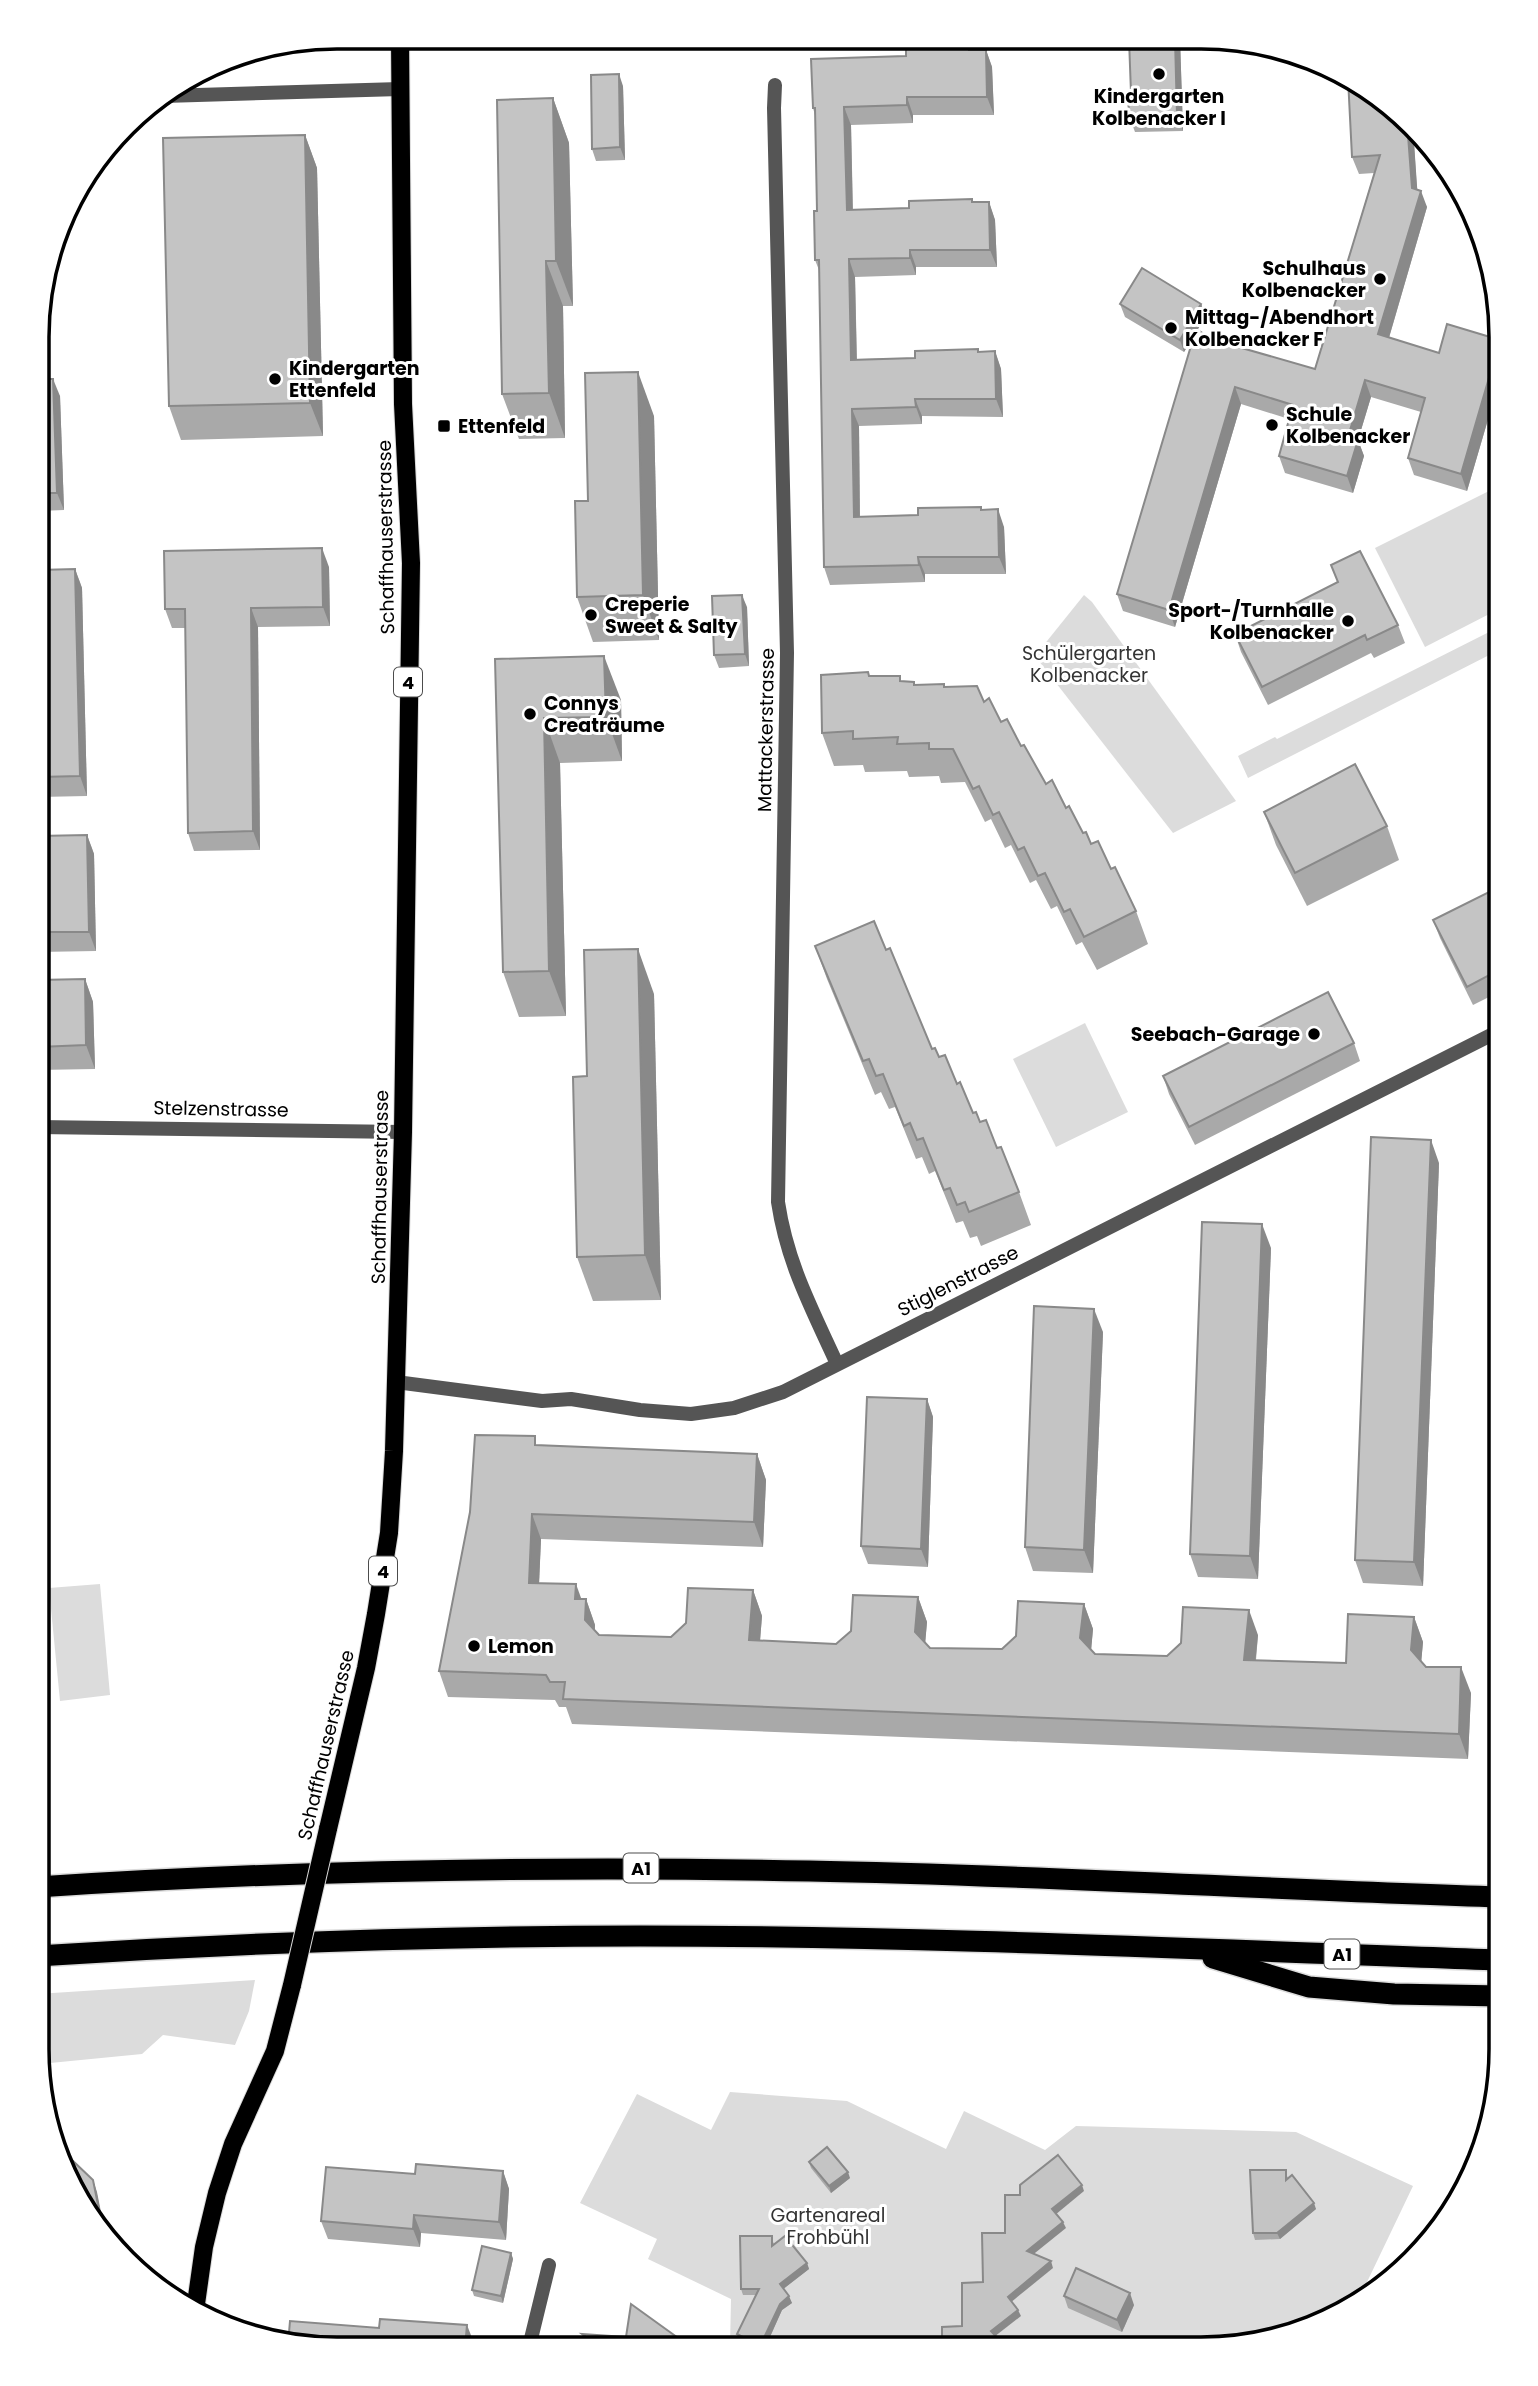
<svg xmlns="http://www.w3.org/2000/svg" width="1538" height="2386" font-family="Poppins,sans-serif">
<style>
.green{fill:#dcdcdc}
.lines{fill:none;stroke-linecap:round;stroke-linejoin:round}
.primary-casing{stroke:#dbdbdb;stroke-width:20}
.motorway-casing{stroke:#dbdbdb;stroke-width:24}
.minor{stroke:#555;stroke-width:14}
.primary{stroke:#000;stroke-width:18}
.motorway{stroke:#000;stroke-width:21}
.primary-bridge-casing{stroke:#dbdbdb;stroke-width:20;stroke-linecap:butt}
.primary-bridge{stroke:#000;stroke-width:18}
.wall{fill:#a9a9a9}
.shaded-wall{fill:#898989}
.building{fill:#c4c4c4;stroke:#898989;stroke-width:2}
.poi-dot{fill:#000;stroke:#fff;stroke-width:2.5}
.labels{text-anchor:middle;dominant-baseline:central;stroke-width:6;stroke-linejoin:round;paint-order:stroke}
.shield{fill:#fff;stroke:#4c4c4c;stroke-width:2}
.shield-label{font-size:18px;font-weight:bold;fill:#000}
.poi-label{font-size:19px;font-weight:bold;fill:#000;stroke:#fff;text-anchor:start}
.street-label{font-size:19px;fill:#000;stroke:#fff}
.park-label{font-size:19px;fill:#333;stroke:#fff}
.rim{fill:none;stroke:#000;stroke-width:3.5}
</style>
<rect width="100%" height="100%" fill="#fff"/>
<g class="green">
<polygon points="1501,485 1501,608 1425,647 1375,548"/>
<polygon points="1084,595 1092,602 1236,801 1173,833 1035,656"/>
<polygon points="1501,626 1501,649 1248,778 1238,756 1275,737 1277,739"/>
<polygon points="1085,1023 1128,1112 1056,1147 1013,1059"/>
<polygon points="100,1584 110,1695 60,1701 49,1588"/>
<polygon points="255,1980 249,2011 235,2045 163,2035 142,2054 40,2064 37,2049 37,1994"/>
<polygon points="730,2092 847,2101 946,2149 964,2111 1045,2150 1076,2126 1296,2132 1413,2186 1357,2303 1316,2326 1201,2349 734,2348 730,2346 731,2299 648,2259 657,2239 580,2203 637,2094 711,2130"/>
</g>
<g class="lines">
<defs>
<g id="primary">
<polyline points="328,1829 366,1668 376,1614 389,1533 394,1451 403,1132 411,563 403,404 400,37"/>
<polyline points="195,2311 204,2247 217,2193 233,2144 275,2051 292,1985"/>
</g>
<g id="motorway">
<path d="M37 1887C294 1870 552 1866 809 1871 1040 1875 1270 1890 1501 1897"/>
<path d="M37 1956C238 1943 439 1936 640 1936 927 1936 1214 1950 1501 1960"/>
<polyline points="1213,1958 1309,1987 1394,1994 1501,1996"/>
</g>
</defs>
<use href="#primary" class="primary-casing"/>
<use href="#motorway" class="motorway-casing"/>
<g class="minor">
<path d="M775 85 774 108 787 653 778 1202C787 1263 812 1309 837 1364"/>
<polyline points="164,96 400,89"/>
<polyline points="38,1127 403,1132"/>
<polyline points="396,1382 542,1401 571,1399 640,1410 691,1414 734,1408 783,1392 1501,1030"/>
<polyline points="529,2347 549,2265"/>
</g>
<use href="#primary" class="primary"/>
<use href="#motorway" class="motorway"/>
<defs>
<polyline id="primary-bridge" points="292,1985 328,1829"/>
</defs>
<use href="#primary-bridge" class="primary-bridge-casing"/>
<use href="#primary-bridge" class="primary-bridge"/>
</g>
<g class="wall">
<polygon points="673,38 727,38 727,43 675,45"/>
<polygon points="1129,39 1180,39 1183,131 1135,132 1129,116 1131,93"/>
<polygon points="970,50 986,50 992,67 994,115 913,115 913,123 851,125 853,210 909,208 972,199 973,202 989,202 995,220 997,267 916,267 916,275 855,277 857,359 915,358 978,349 979,352 995,351 1001,369 1003,417 922,416 922,424 859,426 860,517 918,515 982,510 1004,527 1006,574 925,574 925,582 830,585 824,567 819,270 815,260 817,211 815,115 813,108 906,56"/>
<polygon points="623,86 625,160 596,161 592,149"/>
<polygon points="553,98 569,143 573,306 563,306 565,438 519,439 502,394"/>
<polygon points="1413,128 1417,190 1427,207 1389,338 1439,353 1500,340 1501,342 1501,375 1467,491 1414,475 1408,458 1421,412 1371,397 1358,440 1364,456 1353,493 1285,473 1279,456 1289,419 1241,404 1175,627 1123,611 1117,594 1194,335 1184,352 1125,317 1120,304 1201,304 1206,316 1197,330 1214,340 1315,369 1374,173 1359,174 1352,157"/>
<polygon points="305,135 317,168 323,436 181,440 169,406"/>
<polygon points="39,379 60,396 64,510 39,511"/>
<polygon points="654,416 659,640 593,642 577,597 588,501"/>
<polygon points="329,567 330,626 258,627 260,850 194,851 188,833 185,628 172,628 165,609"/>
<polygon points="75,569 82,588 87,796 39,797 39,570"/>
<polygon points="747,607 749,666 719,668 714,655"/>
<polygon points="1398,625 1405,643 1374,658 1371,653 1268,705 1241,652 1235,634"/>
<polygon points="495,659 621,700 622,761 560,763 566,1016 519,1017 503,972"/>
<polygon points="870,676 902,681 915,685 944,684 945,687 984,702 1021,746 1046,784 1066,808 1083,833 1111,869 1136,911 1148,944 1097,970 1082,942 1076,945 1057,906 1051,909 1036,880 1030,883 1011,845 1005,848 991,819 985,822 965,782 941,783 939,776 909,777 907,771 865,772 863,765 834,766 822,733"/>
<polygon points="1264,812 1387,826 1399,860 1307,906 1276,845"/>
<polygon points="87,835 94,854 96,951 38,952 38,836"/>
<polygon points="1501,886 1501,991 1473,1005 1440,938 1433,920"/>
<polygon points="815,946 886,950 932,1049 939,1057 957,1084 973,1113 980,1122 997,1148 1019,1192 1031,1225 981,1246 977,1236 970,1238 963,1221 956,1223 935,1171 929,1174 922,1157 916,1159 895,1107 889,1109 881,1092 875,1095 827,979"/>
<polygon points="85,979 93,1002 95,1069 38,1070 38,980"/>
<polygon points="654,994 661,1300 593,1301 577,1257"/>
<polygon points="1354,1043 1360,1061 1195,1145 1169,1094 1163,1076"/>
<polygon points="1439,1163 1423,1586 1363,1583 1355,1560"/>
<polygon points="1271,1248 1258,1579 1198,1577 1190,1554"/>
<polygon points="1103,1332 1093,1573 1033,1571 1025,1547"/>
<polygon points="927,1399 933,1417 928,1567 868,1564 861,1546"/>
<polygon points="538,1445 757,1454 766,1480 763,1547 541,1539 539,1583 582,1599 586,1599 595,1625 595,1631 599,1635 671,1637 753,1590 762,1616 760,1641 836,1644 918,1597 927,1622 925,1643 930,1648 1002,1649 1084,1604 1093,1629 1091,1649 1095,1654 1167,1656 1258,1635 1256,1660 1346,1663 1414,1617 1423,1642 1421,1662 1426,1667 1471,1693 1468,1759 572,1724 566,1707 559,1707 555,1700 448,1697 439,1671"/>
<polygon points="809,2162 850,2178 831,2193 811,2168"/>
<polygon points="503,2171 509,2189 506,2240 421,2233 420,2247 328,2239 321,2221 415,2174"/>
<polygon points="1288,2176 1288,2178 1316,2209 1280,2239 1255,2240 1253,2233"/>
<polygon points="774,2242 774,2244 807,2263 809,2269 783,2289 792,2303 782,2310 765,2348 754,2348 739,2341 737,2334 756,2295 743,2295 741,2289"/>
<polygon points="511,2253 513,2259 503,2303 474,2296 472,2290"/>
<polygon points="1064,2296 1134,2305 1122,2332 1068,2308"/>
<polygon points="582,2334 692,2348 587,2348"/>
</g>
<g class="shaded-wall">
<polygon points="1175,39 1180,39 1183,131 1177,115"/>
<polygon points="986,50 992,67 994,115 987,97"/>
<polygon points="619,74 623,86 625,160 620,147"/>
<polygon points="907,97 913,115 913,123 907,105"/>
<polygon points="553,98 569,143 573,306 556,261"/>
<polygon points="844,107 851,125 853,227 847,210"/>
<polygon points="1407,122 1413,128 1418,200 1421,191 1427,207 1385,351 1378,334 1412,188"/>
<polygon points="305,135 317,168 323,436 310,403"/>
<polygon points="989,202 995,220 997,267 990,250"/>
<polygon points="910,250 916,267 916,275 910,258"/>
<polygon points="849,259 855,277 857,377 851,360"/>
<polygon points="546,261 563,306 565,438 549,393"/>
<polygon points="1201,304 1206,316 1184,352 1180,340"/>
<polygon points="1500,340 1501,375 1467,491 1461,474"/>
<polygon points="995,351 1001,369 1003,417 996,399"/>
<polygon points="638,372 654,416 659,640 643,595"/>
<polygon points="53,379 60,396 64,510 57,493"/>
<polygon points="1365,380 1371,397 1358,440 1364,456 1353,493 1347,476 1348,437"/>
<polygon points="1235,387 1241,404 1175,627 1169,610"/>
<polygon points="915,399 922,416 922,424 916,407"/>
<polygon points="852,409 859,426 860,535 854,517"/>
<polygon points="998,509 1004,527 1006,574 999,557"/>
<polygon points="322,548 329,567 330,626 323,607"/>
<polygon points="918,557 925,574 925,582 919,565"/>
<polygon points="75,569 82,588 87,796 80,776"/>
<polygon points="742,595 747,607 749,666 745,654"/>
<polygon points="251,608 258,627 260,850 253,831"/>
<polygon points="604,656 621,700 622,761 606,717"/>
<polygon points="544,718 560,763 566,1016 549,971"/>
<polygon points="87,835 94,854 96,951 89,932"/>
<polygon points="638,949 654,994 661,1300 645,1255"/>
<polygon points="85,979 93,1002 95,1069 86,1045"/>
<polygon points="1431,1140 1439,1163 1423,1586 1414,1562"/>
<polygon points="1262,1224 1271,1248 1258,1579 1250,1556"/>
<polygon points="1094,1309 1103,1332 1093,1573 1084,1550"/>
<polygon points="927,1399 933,1417 928,1567 921,1549"/>
<polygon points="757,1454 766,1480 763,1547 754,1522"/>
<polygon points="532,1514 541,1539 538,1608 529,1583"/>
<polygon points="576,1584 585,1609 575,1599"/>
<polygon points="753,1590 762,1616 758,1665 749,1640"/>
<polygon points="918,1597 927,1622 924,1657 915,1632"/>
<polygon points="586,1599 595,1625 594,1645 585,1620"/>
<polygon points="1084,1604 1093,1629 1090,1663 1080,1638"/>
<polygon points="1249,1610 1258,1635 1253,1685 1244,1660"/>
<polygon points="1414,1617 1423,1642 1420,1676 1411,1650"/>
<polygon points="1461,1667 1471,1693 1468,1759 1459,1734"/>
<polygon points="503,2171 509,2189 506,2240 499,2222"/>
<polygon points="848,2172 850,2178 831,2193 829,2186"/>
<polygon points="93,2180 97,2192 103,2222 99,2232 93,2222"/>
<polygon points="1082,2185 1084,2191 1055,2215 1052,2209"/>
<polygon points="1314,2203 1316,2209 1280,2239 1277,2233"/>
<polygon points="414,2215 421,2233 420,2247 413,2229"/>
<polygon points="1063,2222 1066,2228 1030,2257 1027,2251"/>
<polygon points="511,2253 513,2259 503,2303 501,2296"/>
<polygon points="1051,2261 1053,2268 1010,2303 1008,2297"/>
<polygon points="807,2263 809,2269 782,2290 780,2284"/>
<polygon points="1130,2293 1134,2305 1122,2332 1117,2320"/>
<polygon points="789,2296 792,2303 782,2310 765,2348 761,2348 760,2346 780,2304"/>
<polygon points="1018,2310 1021,2316 994,2337 991,2331"/>
<polygon points="467,2325 474,2343 473,2347 465,2347"/>
<polygon points="1002,2343 1004,2349 995,2349"/>
</g>
<g class="building">
<polygon points="1129,39 1175,39 1177,115 1129,116 1128,94 1131,93"/>
<polygon points="969,47 969,50 986,50 987,97 907,97 907,105 844,107 847,210 909,208 909,201 972,199 972,202 989,202 990,250 910,250 910,258 849,259 851,360 915,358 915,351 978,349 978,352 995,351 996,399 915,399 916,407 852,409 854,517 918,515 918,508 981,507 981,510 998,509 999,557 918,557 919,565 824,567 819,260 815,260 814,211 817,211 815,108 813,108 811,59 906,56 906,49"/>
<polygon points="619,74 620,147 592,149 591,75"/>
<polygon points="1348,78 1383,99 1407,122 1412,188 1421,191 1378,334 1439,353 1447,324 1500,340 1461,474 1408,458 1425,398 1365,380 1348,437 1358,440 1347,476 1279,456 1293,405 1235,387 1169,610 1117,594 1196,329 1214,340 1315,369 1380,155 1352,157"/>
<polygon points="553,98 556,261 546,261 549,393 502,394 497,100"/>
<polygon points="305,135 310,403 169,406 163,138"/>
<polygon points="1142,268 1201,304 1180,340 1120,304"/>
<polygon points="638,372 643,595 577,597 575,501 588,501 585,373"/>
<polygon points="39,379 53,379 57,493 39,493"/>
<polygon points="322,548 323,607 251,608 253,831 188,833 185,609 165,609 164,551"/>
<polygon points="1360,551 1398,625 1367,640 1365,635 1262,687 1235,634 1338,582 1331,565"/>
<polygon points="75,569 80,776 39,777 39,570"/>
<polygon points="742,595 745,654 714,655 712,596"/>
<polygon points="604,656 606,717 544,718 549,971 503,972 495,659"/>
<polygon points="868,672 869,676 900,676 900,681 914,682 914,685 944,684 944,687 977,686 984,702 989,698 1001,722 1007,719 1021,746 1024,745 1046,784 1052,780 1066,808 1069,806 1083,833 1086,832 1091,844 1098,841 1111,869 1115,867 1136,911 1084,937 1070,909 1064,912 1045,873 1038,876 1024,847 1018,850 999,812 993,815 979,786 973,789 953,749 929,749 929,743 897,744 898,737 853,739 853,731 822,733 821,675"/>
<polygon points="1355,764 1387,826 1295,873 1264,812"/>
<polygon points="87,835 89,932 38,932 38,836"/>
<polygon points="1501,886 1501,969 1467,987 1433,920"/>
<polygon points="874,921 886,950 890,948 932,1049 935,1048 939,1057 945,1055 957,1084 960,1082 973,1113 976,1112 980,1122 986,1120 997,1148 1001,1147 1019,1192 969,1212 965,1202 957,1205 950,1188 944,1190 923,1138 917,1140 910,1123 904,1126 883,1074 876,1076 869,1059 863,1061 815,946"/>
<polygon points="638,949 645,1255 577,1257 573,1077 587,1076 584,950"/>
<polygon points="85,979 86,1045 38,1047 38,980"/>
<polygon points="1328,992 1354,1043 1189,1127 1163,1076"/>
<polygon points="1371,1137 1431,1140 1414,1562 1355,1560"/>
<polygon points="1202,1222 1262,1224 1250,1556 1190,1554"/>
<polygon points="1034,1306 1094,1309 1084,1550 1025,1547"/>
<polygon points="867,1397 927,1399 921,1549 861,1546"/>
<polygon points="475,1435 535,1436 535,1445 757,1454 754,1522 532,1514 529,1583 576,1584 575,1599 586,1599 585,1620 599,1635 671,1637 686,1623 688,1588 753,1590 749,1640 836,1644 851,1631 853,1595 918,1597 915,1632 930,1648 1002,1649 1016,1636 1018,1601 1084,1604 1080,1638 1095,1654 1167,1656 1181,1643 1183,1607 1249,1610 1244,1660 1346,1663 1348,1614 1414,1617 1411,1650 1426,1667 1461,1667 1459,1734 563,1699 565,1682 550,1682 546,1675 439,1671 470,1512"/>
<polygon points="827,2147 848,2172 829,2186 809,2162"/>
<polygon points="1058,2155 1082,2185 1052,2209 1063,2222 1027,2251 1051,2261 1008,2297 1018,2310 991,2331 1002,2343 995,2349 942,2349 942,2327 962,2326 962,2283 983,2282 982,2233 1005,2233 1005,2195 1020,2195 1020,2185"/>
<polygon points="58,2157 73,2161 93,2180 99,2210 93,2222 60,2164"/>
<polygon points="416,2164 503,2171 499,2222 414,2215 413,2229 321,2221 326,2167 415,2174"/>
<polygon points="1250,2170 1286,2170 1286,2180 1292,2175 1314,2203 1277,2233 1253,2233"/>
<polygon points="740,2236 772,2236 772,2246 785,2236 807,2263 780,2284 789,2296 780,2304 760,2346 737,2334 759,2289 741,2289"/>
<polygon points="482,2246 511,2253 501,2296 472,2290"/>
<polygon points="1076,2268 1130,2293 1117,2320 1064,2296"/>
<polygon points="631,2304 692,2348 601,2348 582,2334 626,2337"/>
<polygon points="380,2319 467,2325 465,2347 298,2347 288,2344 290,2321 379,2328"/>
</g>
<g class="poi-dot">
<circle cx="1159" cy="74" r="7"/>
<circle cx="1380" cy="279" r="7"/>
<circle cx="1171" cy="328" r="7"/>
<circle cx="275" cy="379" r="7"/>
<circle cx="1272" cy="425" r="7"/>
<rect x="437" y="419" width="14" height="14" rx="3.5"/>
<circle cx="591" cy="615" r="7"/>
<circle cx="1348" cy="621" r="7"/>
<circle cx="530" cy="714" r="7"/>
<circle cx="1314" cy="1034" r="7"/>
<circle cx="474" cy="1646" r="7"/>
</g>
<g class="labels">
<g class="shield">
<rect x="394" y="667.5" width="28" height="29" rx="5"/>
<rect x="369" y="1556.5" width="28" height="29" rx="5"/>
<rect x="623.5" y="1853.5" width="35" height="29" rx="5"/>
<rect x="1324.5" y="1939.5" width="35" height="29" rx="5"/>
</g>
<g class="shield-label">
<text x="408" y="682">4</text>
<text x="383" y="1571">4</text>
<text x="641" y="1868">A1</text>
<text x="1342" y="1954">A1</text>
</g>
<g class="poi-label">
<text x="1159" y="96" text-anchor="middle">Kindergarten<tspan x="1159" dy="22">Kolbenacker I</tspan></text>
<text x="1366" y="268" text-anchor="end">Schulhaus<tspan x="1366" dy="22">Kolbenacker</tspan></text>
<text x="1185" y="317">Mittag-/Abendhort<tspan x="1185" dy="22">Kolbenacker F</tspan></text>
<text x="289" y="368">Kindergarten<tspan x="289" dy="22">Ettenfeld</tspan></text>
<text x="1286" y="414">Schule<tspan x="1286" dy="22">Kolbenacker</tspan></text>
<text x="458" y="426">Ettenfeld</text>
<text x="605" y="604">Creperie<tspan x="605" dy="22">Sweet &amp; Salty</tspan></text>
<text x="1334" y="610" text-anchor="end">Sport-/Turnhalle<tspan x="1334" dy="22">Kolbenacker</tspan></text>
<text x="544" y="703">Connys<tspan x="544" dy="22">Creaträume</tspan></text>
<text x="1300" y="1034" text-anchor="end">Seebach-Garage</text>
<text x="488" y="1646">Lemon</text>
</g>
<g class="street-label">
<text transform="translate(386 537) rotate(-91)">Schaffhauserstrasse</text>
<text transform="translate(766 730) rotate(-89)">Mattackerstrasse</text>
<text transform="translate(221 1109) rotate(1)">Stelzenstrasse</text>
<text transform="translate(380 1187) rotate(-89)">Schaffhauserstrasse</text>
<text transform="translate(958 1281) rotate(-27)">Stiglenstrasse</text>
<text transform="translate(326 1745) rotate(-77)">Schaffhauserstrasse</text>
</g>
<g class="park-label">
<text x="1089" y="653">Schülergarten<tspan x="1089" dy="22">Kolbenacker</tspan></text>
<text x="828" y="2215">Gartenareal<tspan x="828" dy="22">Frohbühl</tspan></text>
</g>
</g>
<path d="M0 0H1538V2386H0ZM337 49H1201A288 288 0 0 1 1489 337V2049A288 288 0 0 1 1201 2337H337A288 288 0 0 1 49 2049V337A288 288 0 0 1 337 49Z" fill="#fff" fill-rule="evenodd"/>
<path class="rim" d="M337 49H1201A288 288 0 0 1 1489 337V2049A288 288 0 0 1 1201 2337H337A288 288 0 0 1 49 2049V337A288 288 0 0 1 337 49Z"/>
</svg>
